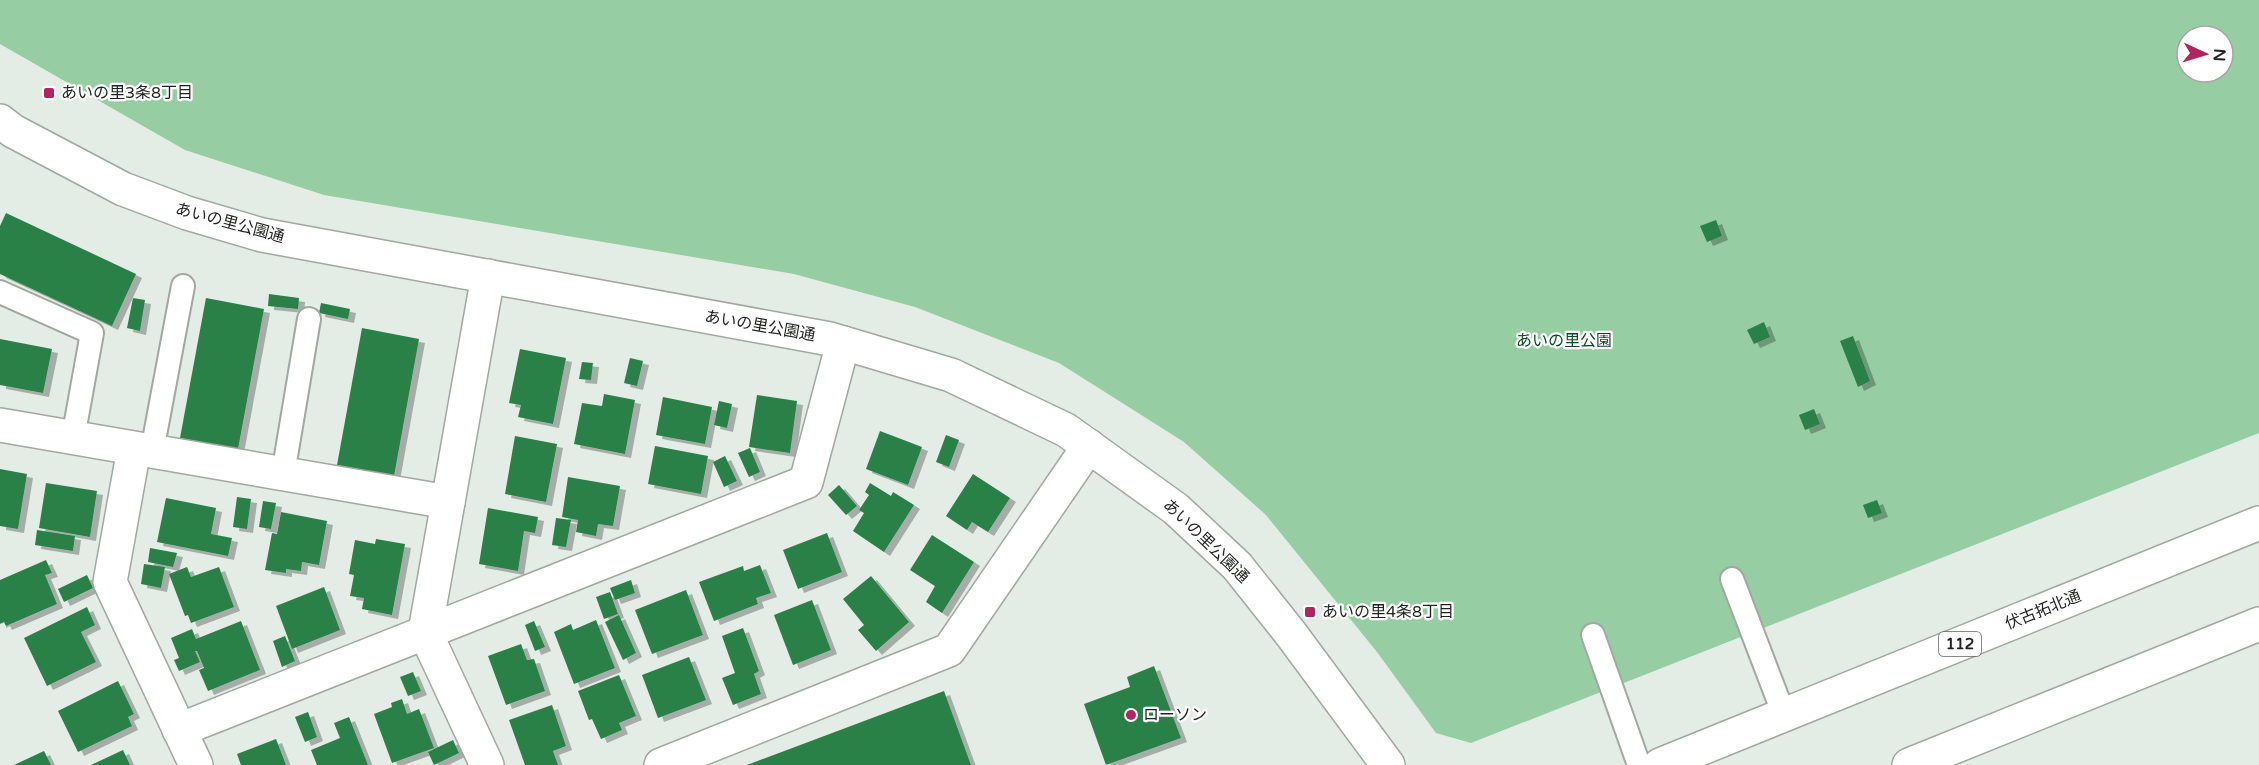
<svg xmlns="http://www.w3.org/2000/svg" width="2259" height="765" font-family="'Varela Round','Noto Sans JP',sans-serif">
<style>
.green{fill:#97cda2;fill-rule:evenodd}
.building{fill:#2a8146;filter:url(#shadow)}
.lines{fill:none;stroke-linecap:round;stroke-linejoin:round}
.lane-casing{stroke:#a0a8a1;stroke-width:26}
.street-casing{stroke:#a0a8a1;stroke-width:36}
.secondary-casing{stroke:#a0a8a1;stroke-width:36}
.primary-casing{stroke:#a0a8a1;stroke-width:36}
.lane{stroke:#fff;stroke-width:22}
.street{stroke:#fff;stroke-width:33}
.secondary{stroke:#fff;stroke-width:33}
.primary{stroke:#fff;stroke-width:33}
.poi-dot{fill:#b02460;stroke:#fff;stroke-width:2}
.labels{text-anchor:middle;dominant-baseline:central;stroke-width:4.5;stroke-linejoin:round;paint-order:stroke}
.shield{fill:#fff;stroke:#626462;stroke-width:1.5}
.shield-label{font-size:15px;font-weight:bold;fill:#1f221f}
.poi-label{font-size:16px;fill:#1f221f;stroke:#fff;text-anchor:start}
.street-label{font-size:16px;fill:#1f221f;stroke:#fff}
.park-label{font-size:16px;fill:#0b4b23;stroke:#fff}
</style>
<defs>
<filter id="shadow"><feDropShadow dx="6" dy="4" stdDeviation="0" flood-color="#0004"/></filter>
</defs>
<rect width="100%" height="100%" fill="#e3ece5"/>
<path class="green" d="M0 0H2259V433L1471 743 1436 733 1377 652 1266 515 1184 442 1059 363 915 307 794 274 324 195 185 150 0 44ZM2187 36H2223V72H2187Z"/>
<g class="building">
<polygon points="6,213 136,274 112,326 0,274 0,226"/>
<polygon points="1716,220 1722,236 1707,242 1700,226"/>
<polygon points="269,294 299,298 298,309 268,306"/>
<polygon points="133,298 145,300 140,331 127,328"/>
<polygon points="206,298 264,309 238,449 180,438"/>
<polygon points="321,303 350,309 348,319 319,313"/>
<polygon points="1764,322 1770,337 1754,344 1747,330"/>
<polygon points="362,328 419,339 394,476 337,465"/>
<polygon points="1853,336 1870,381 1858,387 1840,341"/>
<polygon points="0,339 52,349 43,393 0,385"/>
<polygon points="520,349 566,358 553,424 518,417 521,405 509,403"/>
<polygon points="630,358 643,361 637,386 624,383"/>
<polygon points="582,362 593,363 591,380 579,379"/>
<polygon points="604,394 635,400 625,454 574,444 582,403 602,406"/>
<polygon points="757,395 797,401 790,453 749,447"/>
<polygon points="663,397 712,407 705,444 656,435"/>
<polygon points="719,401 732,404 727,428 714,425"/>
<polygon points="1814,409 1820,424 1805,430 1799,415"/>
<polygon points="880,431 922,447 908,485 866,469"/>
<polygon points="946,435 959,440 949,467 936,462"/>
<polygon points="515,436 557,444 546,502 505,494"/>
<polygon points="655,446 708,456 701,494 648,484"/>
<polygon points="750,448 760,472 749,477 738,453"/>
<polygon points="725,456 737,481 724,487 713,462"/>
<polygon points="0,469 27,474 18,529 0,526"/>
<polygon points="973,474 1010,498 988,532 972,522 967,530 946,516"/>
<polygon points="568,477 620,486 613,526 598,524 596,536 576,532 578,520 562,517"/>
<polygon points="46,483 97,491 90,537 39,528"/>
<polygon points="870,483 891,496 893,492 914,505 884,552 853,531 864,513 859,510 869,495 865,492"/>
<polygon points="839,485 857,506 846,515 828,495"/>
<polygon points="237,497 251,499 247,529 233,527"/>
<polygon points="166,498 216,508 211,534 232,538 228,556 157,542"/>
<polygon points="1877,500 1882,513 1868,518 1863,505"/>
<polygon points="263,501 276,503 271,529 259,527"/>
<polygon points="488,508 538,517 535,533 524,531 518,571 479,564"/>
<polygon points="281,512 327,521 319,565 302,562 301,571 286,569 286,573 265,570 272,533 277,534"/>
<polygon points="556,518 571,520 566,547 552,545"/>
<polygon points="37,530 75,536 73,551 35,545"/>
<polygon points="827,533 842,572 798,589 783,550"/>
<polygon points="932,535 974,562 942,613 926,602 935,586 910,570"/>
<polygon points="376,539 405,544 392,615 362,609 364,598 350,596 354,575 349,574 355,540 375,544"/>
<polygon points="150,548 177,553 173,567 148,562"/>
<polygon points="46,560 52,573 45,575 57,604 6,626 4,622 0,624 0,580"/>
<polygon points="144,564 165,567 161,588 141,584"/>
<polygon points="760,565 771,593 756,598 758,604 714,621 699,582 743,566 744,571"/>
<polygon points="187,567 191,577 219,567 234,607 191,623 188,615 185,616 169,574"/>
<polygon points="87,575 93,588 64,602 58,589"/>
<polygon points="871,576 909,622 876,651 858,630 864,625 843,599"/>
<polygon points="631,580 635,593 615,600 610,588"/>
<polygon points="324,587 340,630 292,649 276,606"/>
<polygon points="686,590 703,635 652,654 635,610"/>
<polygon points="610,592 618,614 604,619 596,597"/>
<polygon points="812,600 831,650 793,665 774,615"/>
<polygon points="87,607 95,625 81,632 96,662 47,686 24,638"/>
<polygon points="619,615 636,653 623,660 605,622"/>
<polygon points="596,620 615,668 574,684 554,632 571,624 573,630"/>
<polygon points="241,621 260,670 208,691 199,670 204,668 197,651 195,651 200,662 179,671 174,660 179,658 171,638 192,629 196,639"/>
<polygon points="534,621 545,647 535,651 525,625"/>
<polygon points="743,628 759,671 754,674 761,694 733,705 722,678 735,673 722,636"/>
<polygon points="285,636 295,661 282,667 273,641"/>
<polygon points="521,644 527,660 534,659 545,691 506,705 488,656"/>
<polygon points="689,657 706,700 658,718 642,675"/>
<polygon points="1154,666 1181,738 1106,765 1084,704 1130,687 1127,677"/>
<polygon points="413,672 421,691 408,696 400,677"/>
<polygon points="619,675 636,716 619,723 622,730 601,739 592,719 589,720 578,691"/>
<polygon points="118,681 134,714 128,717 132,726 78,752 58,711"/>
<polygon points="944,691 971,765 747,765"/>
<polygon points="402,699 407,714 419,709 434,748 392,763 374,714 392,707 391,703"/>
<polygon points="552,705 566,746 553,751 558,765 525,765 509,720"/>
<polygon points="308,712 317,737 305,742 295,717"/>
<polygon points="349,717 368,765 317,765 311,750 340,738 334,723"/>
<polygon points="276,739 286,765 241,765 237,754"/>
<polygon points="453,740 459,753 434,765 428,752"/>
<polygon points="123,750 130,765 91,765"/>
<polygon points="44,751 51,765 14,765"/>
</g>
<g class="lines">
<defs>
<g id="lane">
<polyline points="0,292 92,333 73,438"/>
<polyline points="152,451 183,286"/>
<polyline points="283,474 309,319"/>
<polyline points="1732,579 1784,715"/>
<polyline points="1593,635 1639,765"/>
</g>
<g id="street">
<polyline points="0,425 448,502"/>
<polyline points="134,449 110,582 196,765"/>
<polyline points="179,730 806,482 843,343"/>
<polyline points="487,765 425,632 488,276"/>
<polyline points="661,765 949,650 1089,446"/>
</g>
<polyline id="secondary" points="0,121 13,131 123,189 187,213 262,235 830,339 951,375 1066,430 1176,509 1237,566 1291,634 1388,765"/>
<g id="primary">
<polyline points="1660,765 2259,523"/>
<polyline points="1909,765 2259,624"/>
</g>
</defs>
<use href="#lane" class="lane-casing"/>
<use href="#street" class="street-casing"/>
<use href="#secondary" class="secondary-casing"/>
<use href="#primary" class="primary-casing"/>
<use href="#lane" class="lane"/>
<use href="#street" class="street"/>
<use href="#secondary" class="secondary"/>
<use href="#primary" class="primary"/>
</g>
<g class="poi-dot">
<rect x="43" y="87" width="12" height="12" rx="3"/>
<rect x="1304" y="606" width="12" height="12" rx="3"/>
<circle cx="1131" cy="715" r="6"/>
</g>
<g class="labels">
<rect class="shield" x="1939" y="632" width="42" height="24" rx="4.5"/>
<g class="shield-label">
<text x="1960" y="644">112</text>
</g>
<g class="poi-label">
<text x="61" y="93">あいの里3条8丁目</text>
<text x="1322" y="612">あいの里4条8丁目</text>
<text x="1143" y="715">ローソン</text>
</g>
<g class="street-label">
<text transform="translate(230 223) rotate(15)">あいの里公園通</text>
<text transform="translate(760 326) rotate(10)">あいの里公園通</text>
<text transform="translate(1206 541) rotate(44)">あいの里公園通</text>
<text transform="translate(2043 610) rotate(-22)">伏古拓北通</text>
</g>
<g class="park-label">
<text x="1564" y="341">あいの里公園</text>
</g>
</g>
<g transform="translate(2205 54) rotate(94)"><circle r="28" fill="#ffffff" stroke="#a5a7a5" stroke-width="1.5"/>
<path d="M0-4.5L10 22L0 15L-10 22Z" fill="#b02460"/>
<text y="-9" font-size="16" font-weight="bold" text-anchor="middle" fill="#1f221f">N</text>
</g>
</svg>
